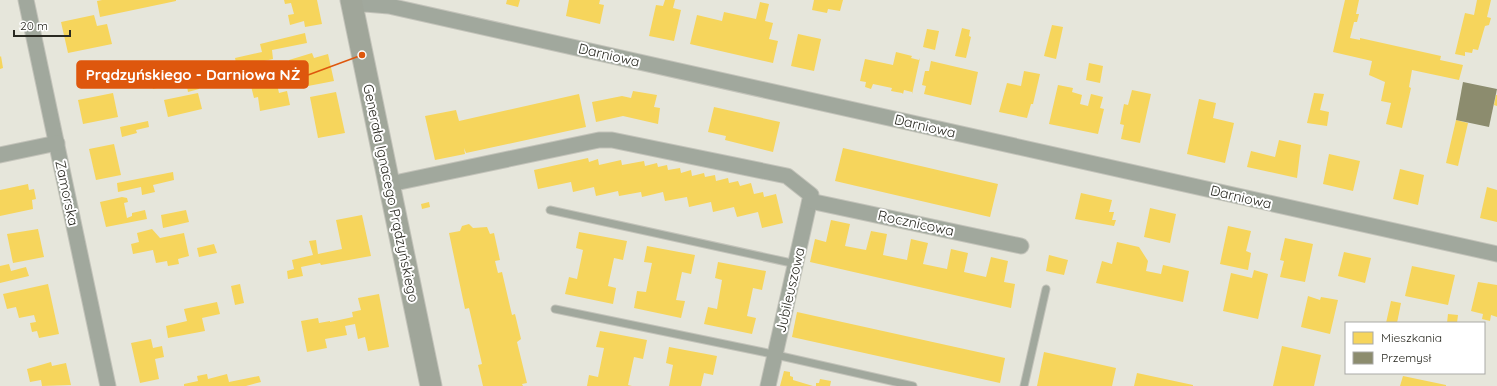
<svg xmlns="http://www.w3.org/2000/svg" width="1497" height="386" font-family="Quicksand,sans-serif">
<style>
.homes{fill:#f6d55c}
.industry{fill:#8c8c6e}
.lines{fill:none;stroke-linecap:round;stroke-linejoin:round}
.lane-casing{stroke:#c3c3ba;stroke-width:9}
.street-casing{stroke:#c3c3ba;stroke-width:17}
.secondary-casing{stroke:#c3c3ba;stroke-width:23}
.lane{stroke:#a1a89d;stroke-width:7}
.street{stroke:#a1a89d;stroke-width:15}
.secondary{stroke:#a0a69a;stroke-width:21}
.labels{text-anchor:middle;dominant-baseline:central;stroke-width:4;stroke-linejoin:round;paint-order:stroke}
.street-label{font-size:14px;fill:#292921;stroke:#fff}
.leader{fill:none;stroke:#de570d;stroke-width:1.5}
.callout-dot{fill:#de570d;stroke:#fff;stroke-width:1.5}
.callout{fill:#de570d;stroke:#de570d;stroke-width:1.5}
.callout-label{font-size:15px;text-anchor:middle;font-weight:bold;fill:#fff}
</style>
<rect width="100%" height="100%" fill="#e6e6db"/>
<g class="homes">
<polygon points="102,0 176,0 176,1 100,17 97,1"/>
<polygon points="284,0 317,0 322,24 305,27 304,21 290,25 288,15 294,14 291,3 285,4"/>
<polygon points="507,0 520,0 518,7 506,4"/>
<polygon points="569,0 600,0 599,4 604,5 600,24 566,16"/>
<polygon points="665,0 675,0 673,8 681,10 674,41 649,36 656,5 663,6"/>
<polygon points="814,0 843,0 840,11 828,9 827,13 812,10"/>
<polygon points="1345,0 1359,0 1356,14 1359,14 1357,22 1354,22 1350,38 1360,40 1360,38 1441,56 1440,60 1463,65 1459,80 1412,70 1409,87 1411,88 1402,128 1386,124 1391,103 1381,101 1385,82 1369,75 1372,61 1333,52"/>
<polygon points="1477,0 1491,0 1487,17 1491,18 1489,25 1485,26 1478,50 1473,49 1472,53 1465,52 1465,56 1455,54 1465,13 1474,15"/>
<polygon points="760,2 769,4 765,21 773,23 769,39 778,41 773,63 690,44 697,15 722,21 724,12 756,19"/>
<polygon points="94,15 97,26 107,24 112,44 68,53 61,22"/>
<polygon points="1052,25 1063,27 1056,59 1044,56"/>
<polygon points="962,28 970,30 969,36 971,37 966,58 955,56"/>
<polygon points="927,29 939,31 935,50 923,47"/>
<polygon points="305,33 307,43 272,50 273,59 237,67 235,58 262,52 260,44"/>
<polygon points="798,34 821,39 814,71 791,66"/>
<polygon points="896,52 912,56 911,58 919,60 920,58 912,94 912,92 904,90 903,94 902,93 891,91 892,88 873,84 871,89 865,87 866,82 860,81 865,59 893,65"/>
<polygon points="312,53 314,58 328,54 334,81 303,87 299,70 291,71 289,60"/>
<polygon points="1,56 3,68 0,69 0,57"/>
<polygon points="931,61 978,72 971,105 924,94 926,86 922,85 925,71 929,71"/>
<polygon points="1089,63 1103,66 1100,83 1086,80"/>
<polygon points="194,68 199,89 188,92 186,81 153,89 150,78"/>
<polygon points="1024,71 1040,74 1033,104 1031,104 1027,118 999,112 1007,83 1021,86"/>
<polygon points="276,80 279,93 287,91 290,105 260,111 258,97 254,98 251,86"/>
<polygon points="1058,85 1073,88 1072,92 1082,95 1080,104 1088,106 1091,94 1103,97 1100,108 1104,109 1098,134 1049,124"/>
<polygon points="1132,90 1151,94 1140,143 1121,139 1124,125 1120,124 1124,104 1128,105"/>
<polygon points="633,91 657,95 654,107 660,108 658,124 623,116 596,122 592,102 622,96 631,98"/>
<polygon points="336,92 345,133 318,138 310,97"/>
<polygon points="113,93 118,117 83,124 78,100"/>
<polygon points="198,93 202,109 168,117 164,100"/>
<polygon points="1314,93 1324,94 1320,110 1329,112 1327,126 1307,123"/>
<polygon points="579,94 586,127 466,153 464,148 465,154 435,160 425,116 456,110 459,121"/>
<polygon points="1496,95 1497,95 1497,106 1494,105"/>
<polygon points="1199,99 1216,103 1213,118 1234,123 1225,163 1187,154"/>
<polygon points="714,107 780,122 773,152 725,140 726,136 708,132"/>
<polygon points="1456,120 1468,123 1458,166 1446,163"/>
<polygon points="148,121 149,127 136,130 137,133 122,137 120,127"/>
<polygon points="1279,140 1301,145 1297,178 1247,167 1251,151 1275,157"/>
<polygon points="114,144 121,175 96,180 89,149"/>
<polygon points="843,148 998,184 990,217 835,181"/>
<polygon points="1329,154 1360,161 1353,191 1323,184"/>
<polygon points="588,158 589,162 598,159 599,165 621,160 622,165 644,161 645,166 657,163 658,167 667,165 668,170 680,168 681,173 691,170 692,176 704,173 705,177 715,175 716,181 728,178 729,183 738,181 740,186 751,183 754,194 763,192 764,197 776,194 783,223 762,228 758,212 737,217 734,207 713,212 711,202 689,207 687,197 665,201 663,192 642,197 641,192 619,196 618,191 596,196 594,187 573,192 571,182 538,189 534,170"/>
<polygon points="1400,169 1424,175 1418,205 1393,199"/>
<polygon points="173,172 174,180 153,185 155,192 142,195 141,187 118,192 117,183"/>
<polygon points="28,184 29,190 34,189 36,199 32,200 33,209 0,216 0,190"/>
<polygon points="1487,187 1497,190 1497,222 1480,218"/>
<polygon points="1081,193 1112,200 1109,212 1114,212 1112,220 1116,220 1114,226 1075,219"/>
<polygon points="122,197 127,198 128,202 124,203 127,218 132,216 132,213 145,210 147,219 106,227 100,202"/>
<polygon points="429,202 430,207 422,209 421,204"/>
<polygon points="1150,208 1176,214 1170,243 1144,237"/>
<polygon points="186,210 189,222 163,228 161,215"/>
<polygon points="362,215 371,256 321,265 320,263 301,267 303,276 288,279 287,271 294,269 292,260 313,255 309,241 316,240 318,254 342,249 336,220"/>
<polygon points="831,220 850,224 845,246 866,250 871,231 887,234 883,255 907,260 911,239 928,243 923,264 947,269 951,249 968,253 964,272 986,277 991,257 1008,261 1004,282 1015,284 1011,308 810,262 815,239 826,242"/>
<polygon points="469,224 473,228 487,227 490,234 494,233 500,260 495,261 498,273 502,272 512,315 515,314 521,339 517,342 527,383 522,384 523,386 483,386 478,365 482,364 469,308 465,309 449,233 460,231 462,226"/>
<polygon points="1228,226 1251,231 1246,251 1251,253 1248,270 1220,264"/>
<polygon points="38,229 44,257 13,263 7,234"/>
<polygon points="152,229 160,238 184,233 189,256 178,259 179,264 168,266 167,261 156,263 153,250 133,254 131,244 139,242 137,233"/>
<polygon points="579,232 627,241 623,260 614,258 608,286 616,288 613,304 565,294 569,277 577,279 583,250 576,248"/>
<polygon points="1285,238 1313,244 1305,282 1280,277 1284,261 1280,260"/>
<polygon points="1117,242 1139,247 1148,261 1146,271 1161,274 1163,265 1189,271 1183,302 1096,283 1102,261 1112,264"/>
<polygon points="214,244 217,253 199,257 197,248"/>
<polygon points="647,246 695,255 691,274 682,272 676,300 685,301 681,318 634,308 637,291 646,292 652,263 644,262"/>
<polygon points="1344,252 1371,258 1365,283 1338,276"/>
<polygon points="1049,255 1068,260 1064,275 1046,271"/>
<polygon points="718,262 766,271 762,290 753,288 747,316 756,318 752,334 704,324 708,307 717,309 722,280 715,278"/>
<polygon points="9,264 11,271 26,267 29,276 0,283 0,266"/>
<polygon points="1412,266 1455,275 1448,305 1405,296"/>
<polygon points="1254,270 1268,274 1258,319 1223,311 1231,273 1252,278"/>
<polygon points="1478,282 1497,285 1497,317 1491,315 1490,321 1482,319 1483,314 1471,311"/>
<polygon points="48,284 59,334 39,338 37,331 32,332 30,323 36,322 34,315 19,318 16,307 7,309 3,294"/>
<polygon points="240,284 244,303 235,305 231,286"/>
<polygon points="379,294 389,347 368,351 365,337 358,339 355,324 345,326 347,335 325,339 327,348 307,352 301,321 318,318 319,323 330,321 330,322 353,317 352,312 361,310 358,298"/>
<polygon points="1308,296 1320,300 1321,297 1338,300 1330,334 1301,327"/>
<polygon points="1391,301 1401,303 1397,323 1386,323"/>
<polygon points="217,302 220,314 202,318 205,331 168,338 166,326 187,321 184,309"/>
<polygon points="797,312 1005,358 1000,383 792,337"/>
<polygon points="1448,314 1458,315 1457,323 1447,323"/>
<polygon points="600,331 647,340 643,359 634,357 628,385 632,386 587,386 589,375 598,377 604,348 596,347"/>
<polygon points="151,339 153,348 162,346 164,357 155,359 159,379 140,383 131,343"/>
<polygon points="1282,346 1321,355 1314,386 1273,386"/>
<polygon points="669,347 717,356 713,375 704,373 701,386 669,386 673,365 666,363"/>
<polygon points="1044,352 1116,368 1112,386 1037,386"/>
<polygon points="51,362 52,366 66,363 71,385 42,386 41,380 30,382 27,369"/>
<polygon points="784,371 790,372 790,376 793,377 793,380 813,386 780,386"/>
<polygon points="1137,373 1193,385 1193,386 1134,386"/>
<polygon points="207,374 208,379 227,374 229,382 259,376 261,382 246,386 184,386 184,384 198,381 197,376"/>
<polygon points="1403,376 1446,385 1446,386 1400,386"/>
<polygon points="820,379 831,381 830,386 816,386 816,383 819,383"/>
</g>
<polygon class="industry" points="1463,82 1497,89 1489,127 1456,120"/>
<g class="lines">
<defs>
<g id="lane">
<polyline points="550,210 796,264"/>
<polyline points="555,309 763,352 913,386"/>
<polyline points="1024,386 1046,289"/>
</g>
<g id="street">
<polyline points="26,0 108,386"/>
<polyline points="352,7 365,4 389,6 1497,254"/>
<polyline points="0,155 57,143"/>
<polyline points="390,184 599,140 612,140 787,176 811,195 768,386"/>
<polyline points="810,201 1021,246"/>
</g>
<polyline id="secondary" points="351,0 431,386"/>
</defs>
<use href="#lane" class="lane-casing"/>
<use href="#street" class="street-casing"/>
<use href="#secondary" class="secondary-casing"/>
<use href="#lane" class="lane"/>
<use href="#street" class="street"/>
<use href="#secondary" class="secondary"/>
</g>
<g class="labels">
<g class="street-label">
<text transform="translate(609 55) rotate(13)">Darniowa</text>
<text transform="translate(925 126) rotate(13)">Darniowa</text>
<text transform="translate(67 193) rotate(78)">Zamorska</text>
<text transform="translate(391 193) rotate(78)">Generała Ignacego Prądzyńskiego</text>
<text transform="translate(1241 197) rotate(13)">Darniowa</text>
<text transform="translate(916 223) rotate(12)">Rocznicowa</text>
<text transform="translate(790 290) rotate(-77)">Jubileuszowa</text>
</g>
</g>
<path class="leader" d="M362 55L308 75"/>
<circle class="callout-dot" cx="362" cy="55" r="4"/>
<rect class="callout" x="77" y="61" width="231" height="27" rx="4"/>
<g class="callout-label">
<text x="193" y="80">Prądzyńskiego - Darniowa NŻ</text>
</g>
<rect x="1345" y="322" width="140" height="52" fill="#ffffff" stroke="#a9a9a6"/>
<rect x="1353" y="332" width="20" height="12" fill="#f6d55c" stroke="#a9a9a6"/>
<text x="1381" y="342" font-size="12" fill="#292921">Mieszkania</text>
<rect x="1353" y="352" width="20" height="12" fill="#8c8c6e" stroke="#a9a9a6"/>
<text x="1381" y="362" font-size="12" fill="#292921">Przemysł</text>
<path d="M14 30v6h56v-6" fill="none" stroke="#292921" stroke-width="2"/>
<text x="20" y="30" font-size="12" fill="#292921" stroke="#ffffff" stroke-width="3" paint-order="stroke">20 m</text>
</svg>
